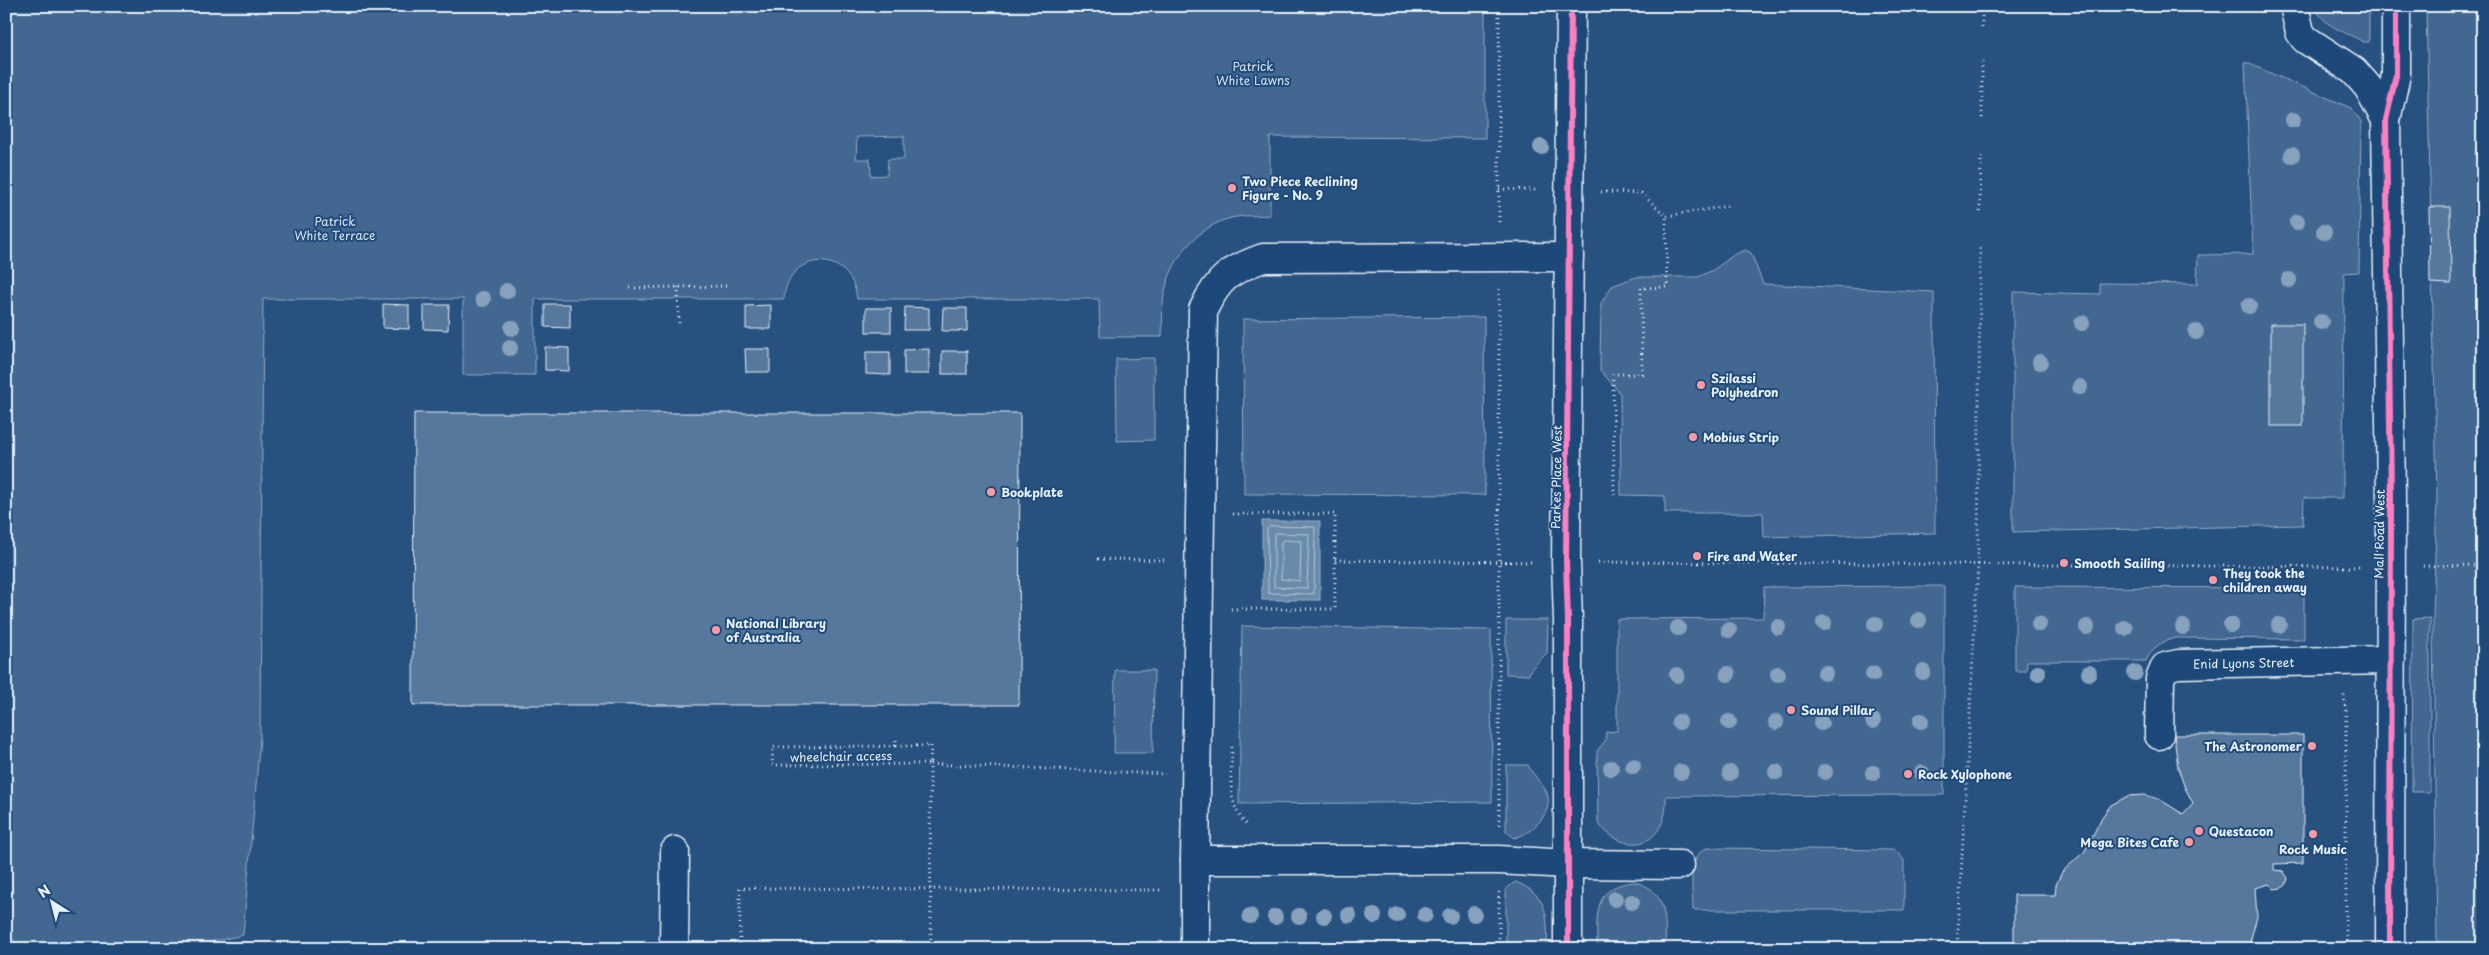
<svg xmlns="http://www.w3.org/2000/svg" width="2489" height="955" font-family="'Playpen Sans',sans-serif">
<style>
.green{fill:#436891;stroke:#96acc4;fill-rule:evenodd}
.water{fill:#6b8aaa;stroke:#9db3c9}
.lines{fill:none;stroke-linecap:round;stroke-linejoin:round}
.shore{stroke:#b6c8d9;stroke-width:1}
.building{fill:#57789d;stroke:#e8f1f8}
.minor-casing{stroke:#e8f1f8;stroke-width:31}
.path{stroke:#e8f1f8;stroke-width:3;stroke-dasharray:1 4;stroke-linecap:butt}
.minor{stroke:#1f4a7a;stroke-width:28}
.cycleway-casing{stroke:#1f4a7a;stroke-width:9}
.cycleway{stroke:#ff80c0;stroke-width:6}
.tree{fill:#88a1bc}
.poi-dot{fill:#ff9aa2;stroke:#1f4a7a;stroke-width:2}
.labels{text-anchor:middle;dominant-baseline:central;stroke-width:4;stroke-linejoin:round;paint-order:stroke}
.park-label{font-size:12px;fill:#d8e3ee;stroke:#1f4a7a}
.poi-label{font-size:12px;font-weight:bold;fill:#e8f1f8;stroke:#1f4a7a;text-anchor:start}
.street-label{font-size:12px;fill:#e8f1f8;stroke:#1f4a7a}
</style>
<rect width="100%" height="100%" fill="#27517f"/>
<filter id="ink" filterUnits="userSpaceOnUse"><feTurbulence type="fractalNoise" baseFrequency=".02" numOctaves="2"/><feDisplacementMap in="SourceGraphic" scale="10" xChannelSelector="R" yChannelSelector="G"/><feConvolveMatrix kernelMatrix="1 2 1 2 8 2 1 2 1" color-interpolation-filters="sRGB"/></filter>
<g filter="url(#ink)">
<g class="green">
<path d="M6 6H1485V138L1270 137V215C1257 216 1243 215 1231 218 1199 226 1174 256 1166 287 1161 303 1163 321 1162 337H1100L1099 299H857C852 249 787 249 784 299H535V375H463V299H263L260 738 243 935 210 942V949H19L6 926ZM904 136V159H888L887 175 871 176 870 159H856L857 137Z"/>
<path d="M2315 6H2369V42H2363C2346 31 2323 28 2315 6Z"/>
<polygon points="2426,6 2483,6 2483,949 2437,949 2433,618 2437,496"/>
<polygon points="2245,62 2351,108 2361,121 2359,272 2344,273 2343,498 2304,498 2303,525 2013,532 2013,292 2100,294 2100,283 2197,284 2198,255 2253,254"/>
<polygon points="1746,250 1751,253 1763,284 1934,292 1935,533 1764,537 1763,513 1665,513 1665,496 1621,495 1620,393 1600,370 1601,303 1612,286 1636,277 1698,277 1713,270 1735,254"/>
<polygon points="1484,317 1485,495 1244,494 1243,319"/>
<polygon points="1154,358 1154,440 1117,441 1116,359"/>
<path d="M1944 586V795L1666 796C1666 804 1666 812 1663 820 1651 854 1616 847 1598 823L1597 751 1605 741 1606 732 1617 731V619L1763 618 1764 587Z"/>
<path d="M2015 587 2304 588V639L2176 638C2162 641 2152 647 2146 661H2027L2026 671H2015Z"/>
<polygon points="2430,618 2430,792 2412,792 2413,619"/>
<polygon points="1506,620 1548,620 1547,653 1531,669 1529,675 1506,674"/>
<polygon points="1242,626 1491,630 1492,802 1239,804"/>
<polygon points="1115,670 1154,670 1153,753 1114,753"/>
<path d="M1506 765H1528C1532 774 1541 782 1546 791 1556 811 1532 834 1514 838L1506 831Z"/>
<path d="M1707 848 1895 850 1904 860V910H1693C1693 891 1686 856 1707 848Z"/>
<path d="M1515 882C1549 894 1548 918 1547 949H1506V889Z"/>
<path d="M1635 882C1668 890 1666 921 1665 949H1597C1597 915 1592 885 1635 882Z"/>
</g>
<rect class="water" x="1262" y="521" width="58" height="79"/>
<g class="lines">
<g class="shore">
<polygon points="1270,526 1315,527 1314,594 1268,593 1267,529"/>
<polygon points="1276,533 1309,534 1307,588 1274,587 1274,535"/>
<polygon points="1284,540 1301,541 1300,581 1281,579 1281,542"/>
</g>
</g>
<g class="building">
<polygon points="2429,207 2450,207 2451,284 2430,283"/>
<polygon points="383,304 409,305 409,329 383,328"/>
<polygon points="545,304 570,304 570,328 545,327"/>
<polygon points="424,305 449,305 448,330 424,329"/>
<polygon points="771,305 771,329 746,329 746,306"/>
<polygon points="905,307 929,308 929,330 904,330"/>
<rect x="866" y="308" width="25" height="24"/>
<polygon points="943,308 967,308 967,331 942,331"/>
<rect x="2271" y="324" width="32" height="102"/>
<polygon points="545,347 569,348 569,371 545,370"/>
<polygon points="745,349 770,349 770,372 746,372"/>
<polygon points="929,349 929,374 904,374 904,350"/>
<rect x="942" y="351" width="25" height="23"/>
<polygon points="866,352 890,352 890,375 866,374"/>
<polygon points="414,413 1020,413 1019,705 413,705"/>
<polygon points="2174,735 2303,735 2303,863 2274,864 2274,870 2283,871 2288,878 2286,885 2282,888 2274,889 2269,884 2255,888 2257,917 2248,949 2014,949 2014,895 2055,895 2056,885 2062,872 2085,851 2102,817 2111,805 2128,796 2145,795 2159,799 2183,814 2193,803 2185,788 2178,768"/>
</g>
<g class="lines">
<defs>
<g id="minor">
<polyline points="2294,6 2300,32 2305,39 2354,71 2368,87 2386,120"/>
<path d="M1569 257 1263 258C1230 270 1219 277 1203 310L1195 860H1499L1567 864 1680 865"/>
<path id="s1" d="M2159 735 2160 679 2165 667 2178 664 2391 660"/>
<polyline points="674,949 675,851"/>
<polyline points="1195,949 1195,860"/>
<polyline points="1568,949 1568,620 1566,562 1571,6"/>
<polyline points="2390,949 2391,497 2386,120 2396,75 2396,6"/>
</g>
</defs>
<use href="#minor" class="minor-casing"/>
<g class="path">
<polyline points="1499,6 1499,226"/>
<polyline points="1982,6 1982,30"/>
<polyline points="1982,62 1982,121"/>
<polyline points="1499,189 1537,190"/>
<polyline points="1601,192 1641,193 1666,216 1728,206"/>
<polyline points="1980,212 1981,153"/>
<polyline points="678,287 679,323"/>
<polyline points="630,288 727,286"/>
<polyline points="1499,289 1499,828"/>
<polyline points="1614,495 1613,374 1642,374 1641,288 1667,287 1666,216"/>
<polyline points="1098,559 1168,560"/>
<polyline points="1335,560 1535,562"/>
<polyline points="1598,562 2360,567"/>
<polyline points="2423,566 2483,565"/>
<polyline points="1231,609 1335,609 1335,514 1233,514"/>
<polyline points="2344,695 2346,713 2346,949"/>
<polygon points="896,746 931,746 930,764 772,765 773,747"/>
<polyline points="896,746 896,739"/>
<path d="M1232 747C1232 778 1225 804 1249 827"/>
<polyline points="1499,892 1499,949"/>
<polyline points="740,949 740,888 1162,890"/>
<polyline points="931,949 930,764 1165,774"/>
<polyline points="1957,949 1978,564 1980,246"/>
</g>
<use href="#minor" class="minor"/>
<defs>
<g id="cycleway">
<polyline points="1568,949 1568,620 1566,562 1571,6"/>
<polyline points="2390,949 2391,497 2386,120 2396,75 2396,6"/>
</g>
</defs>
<use href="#cycleway" class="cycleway-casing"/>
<use href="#cycleway" class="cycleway"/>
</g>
<g class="tree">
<circle cx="2293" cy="120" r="8"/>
<circle cx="1541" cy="147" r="8"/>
<circle cx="2292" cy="155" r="8"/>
<circle cx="2297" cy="222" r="8"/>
<circle cx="2324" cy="232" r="8"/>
<circle cx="2289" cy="280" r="8"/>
<circle cx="507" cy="291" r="8"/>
<circle cx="483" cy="299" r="8"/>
<circle cx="2249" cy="306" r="8"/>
<circle cx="2321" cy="322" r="8"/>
<circle cx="2082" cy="323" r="8"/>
<circle cx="512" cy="328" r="8"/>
<circle cx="2196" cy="332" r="8"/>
<circle cx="510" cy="348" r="8"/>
<circle cx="2040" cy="362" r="8"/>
<circle cx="2080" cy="387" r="8"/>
<circle cx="1919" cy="620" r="8"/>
<circle cx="1824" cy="623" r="8"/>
<circle cx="1875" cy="624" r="8"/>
<circle cx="2039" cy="624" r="8"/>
<circle cx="2231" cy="625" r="8"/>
<circle cx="2279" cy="625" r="8"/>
<circle cx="1778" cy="627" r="8"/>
<circle cx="2087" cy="627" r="8"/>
<circle cx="2183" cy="627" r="8"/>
<circle cx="1678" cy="628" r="8"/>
<circle cx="2125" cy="628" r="8"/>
<circle cx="1729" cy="630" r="8"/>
<circle cx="1923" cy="672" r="8"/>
<circle cx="1825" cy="673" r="8"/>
<circle cx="2038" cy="673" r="8"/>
<circle cx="2089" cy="673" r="8"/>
<circle cx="2135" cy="673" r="8"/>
<circle cx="1728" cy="674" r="8"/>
<circle cx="1778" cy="674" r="8"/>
<circle cx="1873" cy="674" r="8"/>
<circle cx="1677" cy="675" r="8"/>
<circle cx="1873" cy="721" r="8"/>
<circle cx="1921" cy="721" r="8"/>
<circle cx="1679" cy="722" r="8"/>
<circle cx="1729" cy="722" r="8"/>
<circle cx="1776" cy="722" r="8"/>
<circle cx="1821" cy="723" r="8"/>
<circle cx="1633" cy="766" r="8"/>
<circle cx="1611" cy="768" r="8"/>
<circle cx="1681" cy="772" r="8"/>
<circle cx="1776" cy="772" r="8"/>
<circle cx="1825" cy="772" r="8"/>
<circle cx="1730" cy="773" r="8"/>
<circle cx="1873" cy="773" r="8"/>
<circle cx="1922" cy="773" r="8"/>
<circle cx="1615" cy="899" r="8"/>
<circle cx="1632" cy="902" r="8"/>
<circle cx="1474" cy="914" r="8"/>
<circle cx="1349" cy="915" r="8"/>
<circle cx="1397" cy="915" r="8"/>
<circle cx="1425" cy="915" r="8"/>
<circle cx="1250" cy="916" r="8"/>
<circle cx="1299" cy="916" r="8"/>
<circle cx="1324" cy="916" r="8"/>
<circle cx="1374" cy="916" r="8"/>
<circle cx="1450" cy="916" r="8"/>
<circle cx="1275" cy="917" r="8"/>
</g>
</g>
<g class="poi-dot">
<circle cx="1232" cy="188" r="5"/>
<circle cx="1701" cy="385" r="5"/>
<circle cx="1693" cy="437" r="5"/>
<circle cx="991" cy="492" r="5"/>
<circle cx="1697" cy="556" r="5"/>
<circle cx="2064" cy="563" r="5"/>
<circle cx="2213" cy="580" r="5"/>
<circle cx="716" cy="630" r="5"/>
<circle cx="1791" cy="710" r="5"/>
<circle cx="2312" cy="746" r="5"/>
<circle cx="1908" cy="774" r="5"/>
<circle cx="2199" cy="831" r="5"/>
<circle cx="2313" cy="834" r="5"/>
<circle cx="2189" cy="842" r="5"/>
</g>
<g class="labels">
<g class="park-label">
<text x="1253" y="66">Patrick<tspan x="1253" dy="14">White Lawns</tspan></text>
<text x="335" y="221">Patrick<tspan x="335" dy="14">White Terrace</tspan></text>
</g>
<g class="poi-label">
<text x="1242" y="181">Two Piece Reclining<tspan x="1242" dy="14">Figure - No. 9</tspan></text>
<text x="1711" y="378">Szilassi<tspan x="1711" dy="14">Polyhedron</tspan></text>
<text x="1703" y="437">Mobius Strip</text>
<text x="1001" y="492">Bookplate</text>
<text x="1707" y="556">Fire and Water</text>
<text x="2074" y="563">Smooth Sailing</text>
<text x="2223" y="573">They took the<tspan x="2223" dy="14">children away</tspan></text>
<text x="726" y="623">National Library<tspan x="726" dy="14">of Australia</tspan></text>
<text x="1801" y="710">Sound Pillar</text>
<text x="2302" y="746" text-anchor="end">The Astronomer</text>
<text x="1918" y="774">Rock Xylophone</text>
<text x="2209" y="831">Questacon</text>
<text x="2179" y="842" text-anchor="end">Mega Bites Cafe</text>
<text x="2313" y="849" text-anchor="middle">Rock Music</text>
</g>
<g class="street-label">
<text transform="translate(1556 477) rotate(-89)">Parkes Place West</text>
<text transform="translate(2379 534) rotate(-89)">Mall Road West</text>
<text stroke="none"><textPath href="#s1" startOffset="148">Enid Lyons Street</textPath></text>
<text transform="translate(841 756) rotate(-1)">wheelchair access</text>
</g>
</g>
<rect width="2489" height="955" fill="none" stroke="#1f4a7a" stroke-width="25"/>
<rect x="12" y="12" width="2464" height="930" fill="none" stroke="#e8f1f8" stroke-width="2" filter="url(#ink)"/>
<g transform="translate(52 902) rotate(324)" stroke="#1f4a7a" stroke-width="4" paint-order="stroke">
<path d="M0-4L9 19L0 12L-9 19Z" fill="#e8f1f8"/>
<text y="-8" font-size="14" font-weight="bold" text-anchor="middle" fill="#e8f1f8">N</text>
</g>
</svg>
